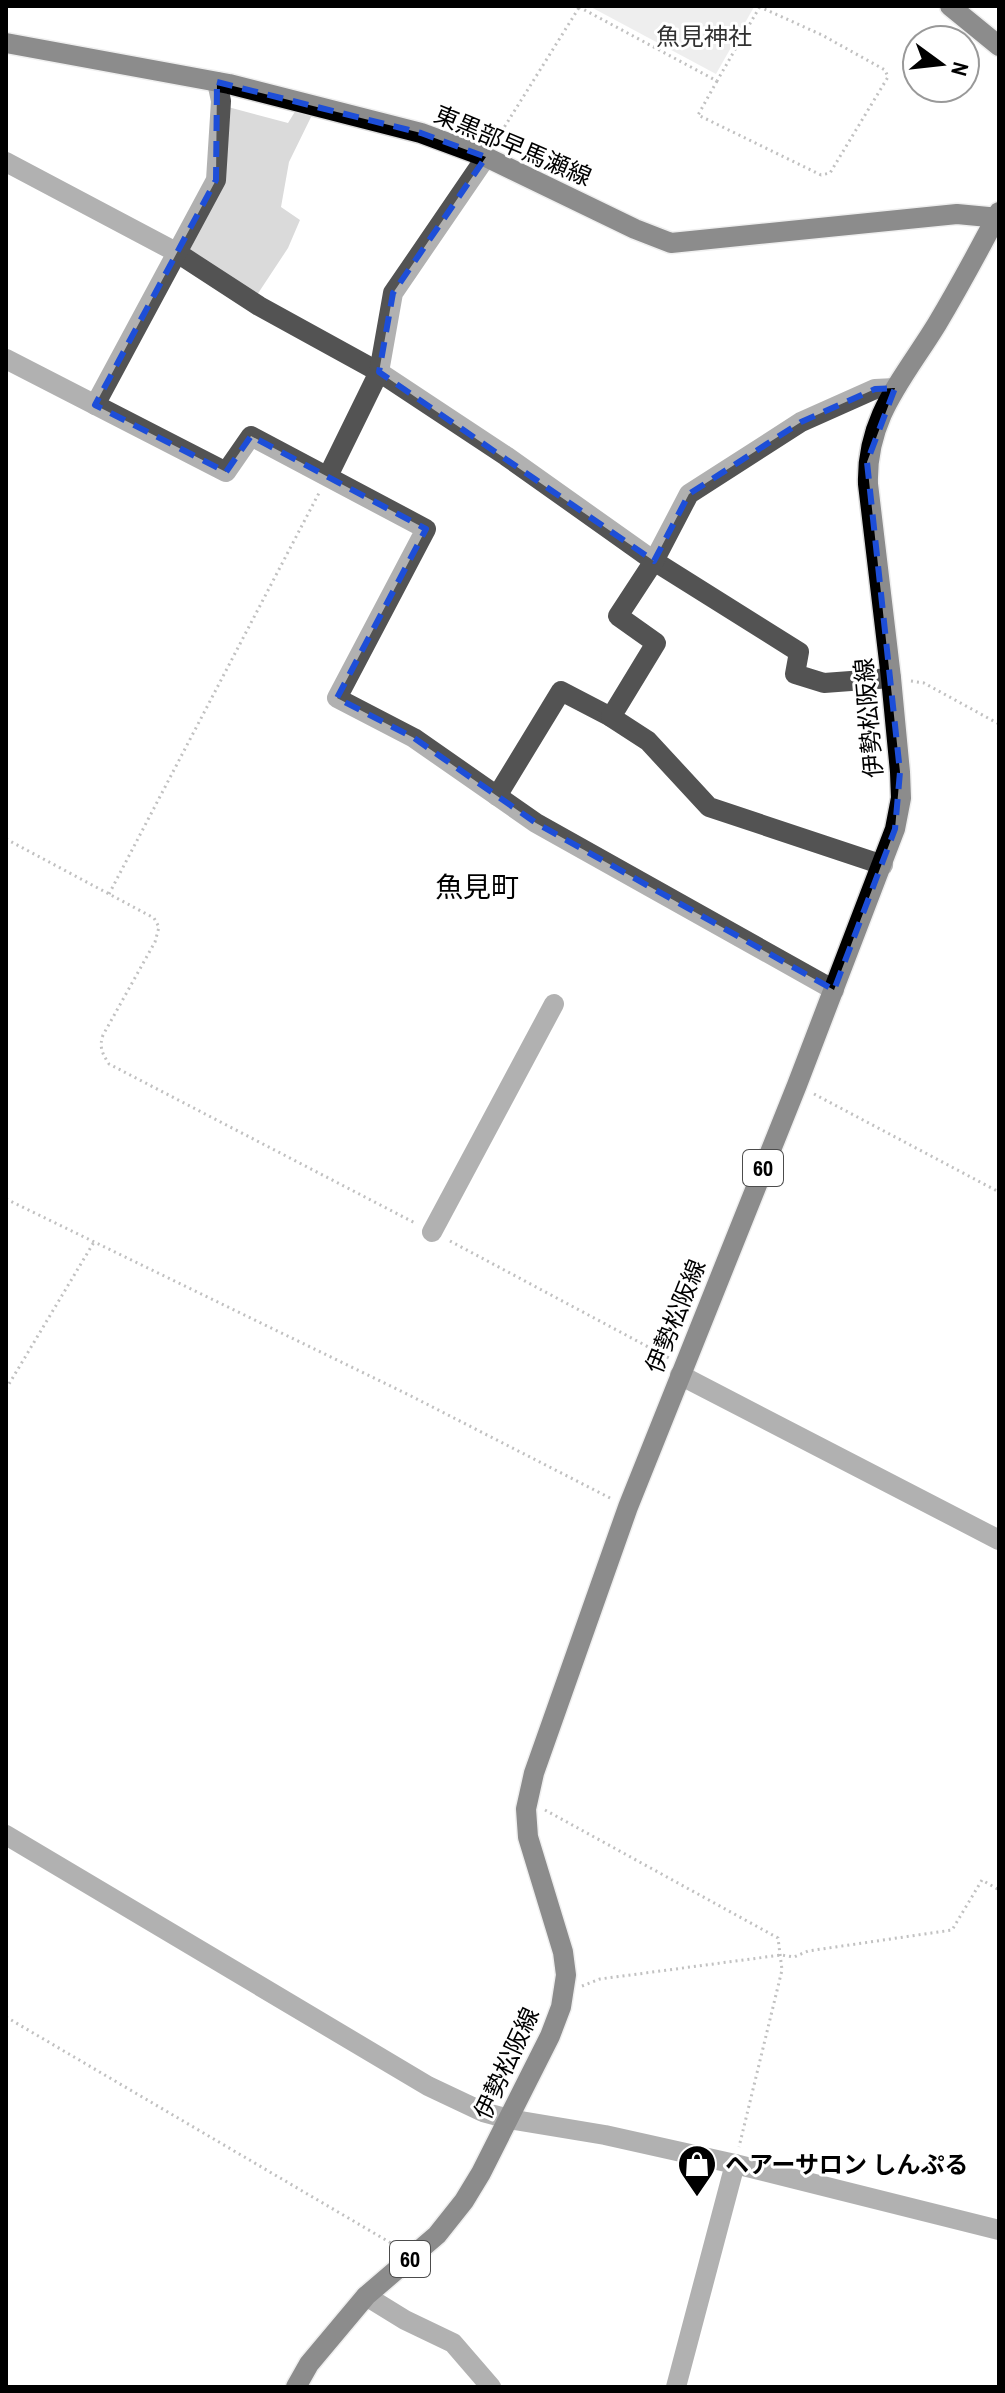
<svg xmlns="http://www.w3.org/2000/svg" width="1005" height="2393" font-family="'Archivo Narrow','Noto Sans JP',sans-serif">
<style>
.green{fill:#dadada}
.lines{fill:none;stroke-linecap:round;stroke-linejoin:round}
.major-casing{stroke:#dbdbdb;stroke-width:23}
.path{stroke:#757575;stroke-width:3;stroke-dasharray:2 4;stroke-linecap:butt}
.minor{stroke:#535353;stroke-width:20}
.major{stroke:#000;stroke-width:20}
.marked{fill:none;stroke:#1d4ed8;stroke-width:6;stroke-dasharray:16 10;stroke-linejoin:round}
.labels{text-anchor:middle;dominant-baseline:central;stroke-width:6;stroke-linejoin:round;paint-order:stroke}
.shield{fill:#fff;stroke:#4c4c4c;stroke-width:2}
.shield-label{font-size:22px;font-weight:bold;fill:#000}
.park-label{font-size:24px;fill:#313131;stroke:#fff}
.street-label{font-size:24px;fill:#000;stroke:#fff}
.poi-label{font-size:24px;font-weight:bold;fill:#000;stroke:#fff;text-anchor:start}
.quarter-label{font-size:28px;fill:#000;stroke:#fff}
</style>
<rect width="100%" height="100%" fill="#fff"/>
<g class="green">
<polygon points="589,6 752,6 754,7 716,74"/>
<polygon points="228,107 288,123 296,110 312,115 289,162 281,207 300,220 288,248 255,298 188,253"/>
</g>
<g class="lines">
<defs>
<g id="major">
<polyline points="950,6 999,46"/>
<polyline points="6,43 229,84 421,133 486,157 635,229 671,243 957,214 999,218"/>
<path d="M296 2387 309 2364 366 2296 437 2235 464 2201 481 2173 550 2036 561 2007 566 1975 563 1952 528 1837 526 1809 534 1773 628 1507 797 1085 895 829 901 798 900 772 891 678 868 484C866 417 904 378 937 324 959 287 979 250 999 212"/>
</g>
</defs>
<use href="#major" class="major-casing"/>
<g class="path">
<polyline points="579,7 717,81 759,8"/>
<polyline points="717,81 698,115 821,175 830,173 888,77 885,70 822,35 760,7"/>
<polyline points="495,142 580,6"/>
<polyline points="911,681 924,683 999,724"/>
<path d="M6 839 154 918 159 927 155 942 103 1035C99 1047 102 1053 109 1064L415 1223"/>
<polyline points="109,894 319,493"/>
<polyline points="814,1094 999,1192"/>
<polyline points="6,1199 411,1396 612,1499"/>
<polyline points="450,1241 669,1358"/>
<polyline points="6,1389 94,1242"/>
<polyline points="545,1810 778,1938 782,1970 739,2147"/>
<polyline points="582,1986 600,1979 781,1955 794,1957 808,1951 952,1930 982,1880 999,1890"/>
<polyline points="6,2017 396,2246"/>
</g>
<g class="minor">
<polyline points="6,162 176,252 259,306 379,372 506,456 654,561 799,652 795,674 824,683 891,678"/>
<polyline points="6,359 226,472 251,436 426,529 337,698 414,738 536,823 834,990"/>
<polyline points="95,405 216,180 221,101 217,82"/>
<polyline points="328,476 379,372 393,293 486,157"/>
<polyline points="497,796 561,691 611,717"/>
<polyline points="883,865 709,807 648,741 611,717 656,643 618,616 654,561 689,494 801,422 875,389 895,388"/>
<polyline points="432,1232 554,1004"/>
<polyline points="680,1375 999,1540"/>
<polyline points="6,1835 428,2086 483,2112 509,2119 605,2135 735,2164 999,2230"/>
<polyline points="366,2296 405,2320 453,2343 491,2387"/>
<polyline points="676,2387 735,2164"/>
</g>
<use href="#major" class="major"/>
</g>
<path d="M0 0H1005V2393H0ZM217 82 421 133 486 157 393 293 379 372 654 561 689 494 801 422 875 389 895 388 867 462 900 772 895 829 834 990 536 823 414 738 337 698 426 529 251 436 226 472 95 405 216 180Z" fill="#fff" fill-opacity=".55" fill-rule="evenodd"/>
<path class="marked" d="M217 82 421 133 486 157 393 293 379 372 654 561 689 494 801 422 875 389 895 388 867 462 900 772 895 829 834 990 536 823 414 738 337 698 426 529 251 436 226 472 95 405 216 180Z"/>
<defs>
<symbol id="shop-pin" viewBox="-11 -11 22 30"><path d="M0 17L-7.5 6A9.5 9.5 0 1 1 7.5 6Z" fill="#000" stroke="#fff"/><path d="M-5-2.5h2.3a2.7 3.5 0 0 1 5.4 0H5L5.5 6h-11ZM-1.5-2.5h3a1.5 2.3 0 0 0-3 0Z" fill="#fff"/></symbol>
</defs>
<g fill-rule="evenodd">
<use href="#shop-pin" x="675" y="2142" width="44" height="60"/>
</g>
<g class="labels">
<g class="shield">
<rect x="743" y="1150" width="40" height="36" rx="6"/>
<rect x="390" y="2241" width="40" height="36" rx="6"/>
</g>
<g class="shield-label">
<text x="763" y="1168">60</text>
<text x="410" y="2259">60</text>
</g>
<g class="park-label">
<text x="704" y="36">魚見神社</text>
</g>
<g class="street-label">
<text transform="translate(513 145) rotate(23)">東黒部早馬瀬線</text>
<text transform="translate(868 718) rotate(-95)">伊勢松阪線</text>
<text transform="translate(675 1316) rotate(-68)">伊勢松阪線</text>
<text transform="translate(506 2063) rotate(-65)">伊勢松阪線</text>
</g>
<g class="poi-label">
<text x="725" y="2164">ヘアーサロン しんぷる</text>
</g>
<g class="quarter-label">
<text x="477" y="887">魚見町</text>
</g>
</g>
<rect width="1005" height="2393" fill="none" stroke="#000000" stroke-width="16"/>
<g transform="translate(941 64) rotate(105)"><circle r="38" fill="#ffffff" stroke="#999999" stroke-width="2"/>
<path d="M0-6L14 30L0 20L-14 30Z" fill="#000000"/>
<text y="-12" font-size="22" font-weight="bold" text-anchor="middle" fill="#000000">N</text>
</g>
</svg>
